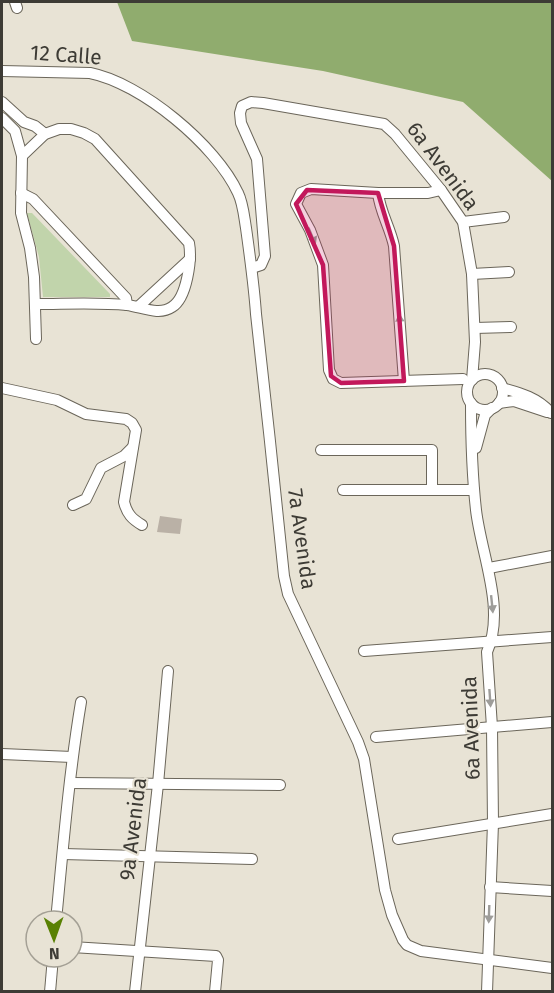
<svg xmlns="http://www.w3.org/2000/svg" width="554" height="993" font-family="'Fira Sans',sans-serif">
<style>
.green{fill:#c1d4ab}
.forest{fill:#90ac6e}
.building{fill:#bab1a6}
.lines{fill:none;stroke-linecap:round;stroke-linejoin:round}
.minor-casing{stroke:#6b665a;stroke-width:12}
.minor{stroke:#fff;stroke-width:10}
.oneway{fill:#9e9d9a}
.marked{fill:#c2185b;fill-opacity:0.2;stroke:#c2185b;stroke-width:4.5;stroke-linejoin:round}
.labels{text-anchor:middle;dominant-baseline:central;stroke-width:4.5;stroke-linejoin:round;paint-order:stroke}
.street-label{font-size:21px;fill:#3d3b35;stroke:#e8e3d5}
</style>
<rect width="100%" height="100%" fill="#e8e3d5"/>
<polygon class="green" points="27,213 32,213 110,294 110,297 43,297 39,257"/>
<polygon class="forest" points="117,2 552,2 552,181 463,102 323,71 132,41"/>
<polygon class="building" points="160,516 182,519 180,534 157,532"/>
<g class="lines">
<defs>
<g id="minor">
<polyline points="15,2 17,8"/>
<path d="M2 71 90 73C141 83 216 145 238 193 243 203 244 216 246 228 250 257 254 285 256 314 266 401 275 489 284 576L288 594 358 742 364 759 385 890 392 915 403 940 407 945 421 951 552 968"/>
<polyline points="2,102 24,122 35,126 45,134"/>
<polyline points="2,118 15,131 22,156 21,213 30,248 34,277 36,339"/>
<path d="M22 156 45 134 59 129H71L84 133 95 139 189 243C192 259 187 298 172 307 159 316 142 307 127 305 97 302 65 304 35 304"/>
<polyline points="441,190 428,193 378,193 311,189 301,193 296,204 310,230 323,265 329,370 333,379 341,383 463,379"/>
<polyline points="21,193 33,199 126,298 127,305"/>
<path d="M378 193C380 212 390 227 394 246L404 381"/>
<polyline points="463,222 504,217"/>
<polyline points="252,268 261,265 265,256 257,159 241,123 240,113 242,106 251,102 263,103 384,124 395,134 441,190 463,222 472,274 475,342 472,380"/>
<polyline points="472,274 509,272"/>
<polyline points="138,307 190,259"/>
<polyline points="475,328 511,327"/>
<circle cx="485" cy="392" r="18"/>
<path d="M2 388 57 400 86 414 126 419 132 423 136 430 124 502C127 514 132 519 142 525"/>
<path d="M502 388C521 393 538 398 551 413"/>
<path d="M471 403C471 439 472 474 476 510 481 554 506 609 487 652L492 727 493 823 487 992"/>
<polyline points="499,403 514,401 547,412"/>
<polyline points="476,448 485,415 492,408"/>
<polyline points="321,450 432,450 432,490"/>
<polyline points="343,490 474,490"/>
<polyline points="73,505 86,499 101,468 124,456 133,447"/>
<polyline points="489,568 552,556"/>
<polyline points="364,651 552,637"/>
<polyline points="376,737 552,722"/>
<polyline points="2,754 72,757"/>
<polyline points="71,783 280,785"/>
<polyline points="398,839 552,814"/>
<polyline points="63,854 252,859"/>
<polyline points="490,887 552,891"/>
<path d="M56 921C63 848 69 774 81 702"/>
<polyline points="72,947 216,956 218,960 215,992"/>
<polyline points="50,992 53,957"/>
<polyline points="135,992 158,784 168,671"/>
</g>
</defs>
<use href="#minor" class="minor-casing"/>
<use href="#minor" class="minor"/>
</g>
<defs><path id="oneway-solid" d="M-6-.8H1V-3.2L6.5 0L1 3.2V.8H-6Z" transform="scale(1.5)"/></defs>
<g class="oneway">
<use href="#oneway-solid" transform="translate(312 236) rotate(67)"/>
<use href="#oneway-solid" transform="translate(400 323) rotate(-94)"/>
<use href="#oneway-solid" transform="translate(492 604) rotate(84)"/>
<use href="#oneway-solid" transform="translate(490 698) rotate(86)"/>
<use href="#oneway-solid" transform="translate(489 914) rotate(92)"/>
</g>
<path class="marked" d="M307 190 378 193 394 246 404 381 341 383 331 376 323 265 296 204Z"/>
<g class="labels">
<g class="street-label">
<text transform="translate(66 55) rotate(4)">12 Calle</text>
<text transform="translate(443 166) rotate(53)">6a Avenida</text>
<text transform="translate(302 539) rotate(82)">7a Avenida</text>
<text transform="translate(471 728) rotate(-92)">6a Avenida</text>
<text transform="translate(133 829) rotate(-83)">9a Avenida</text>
</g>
</g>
<rect width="554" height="993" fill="none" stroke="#3d3b35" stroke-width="6"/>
<g transform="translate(54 939) rotate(179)"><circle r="28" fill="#e8e3d5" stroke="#a4a095" stroke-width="1.5"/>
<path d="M0-4.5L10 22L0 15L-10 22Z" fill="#598103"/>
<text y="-9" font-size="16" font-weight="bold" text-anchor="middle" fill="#3d3b35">N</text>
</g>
</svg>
